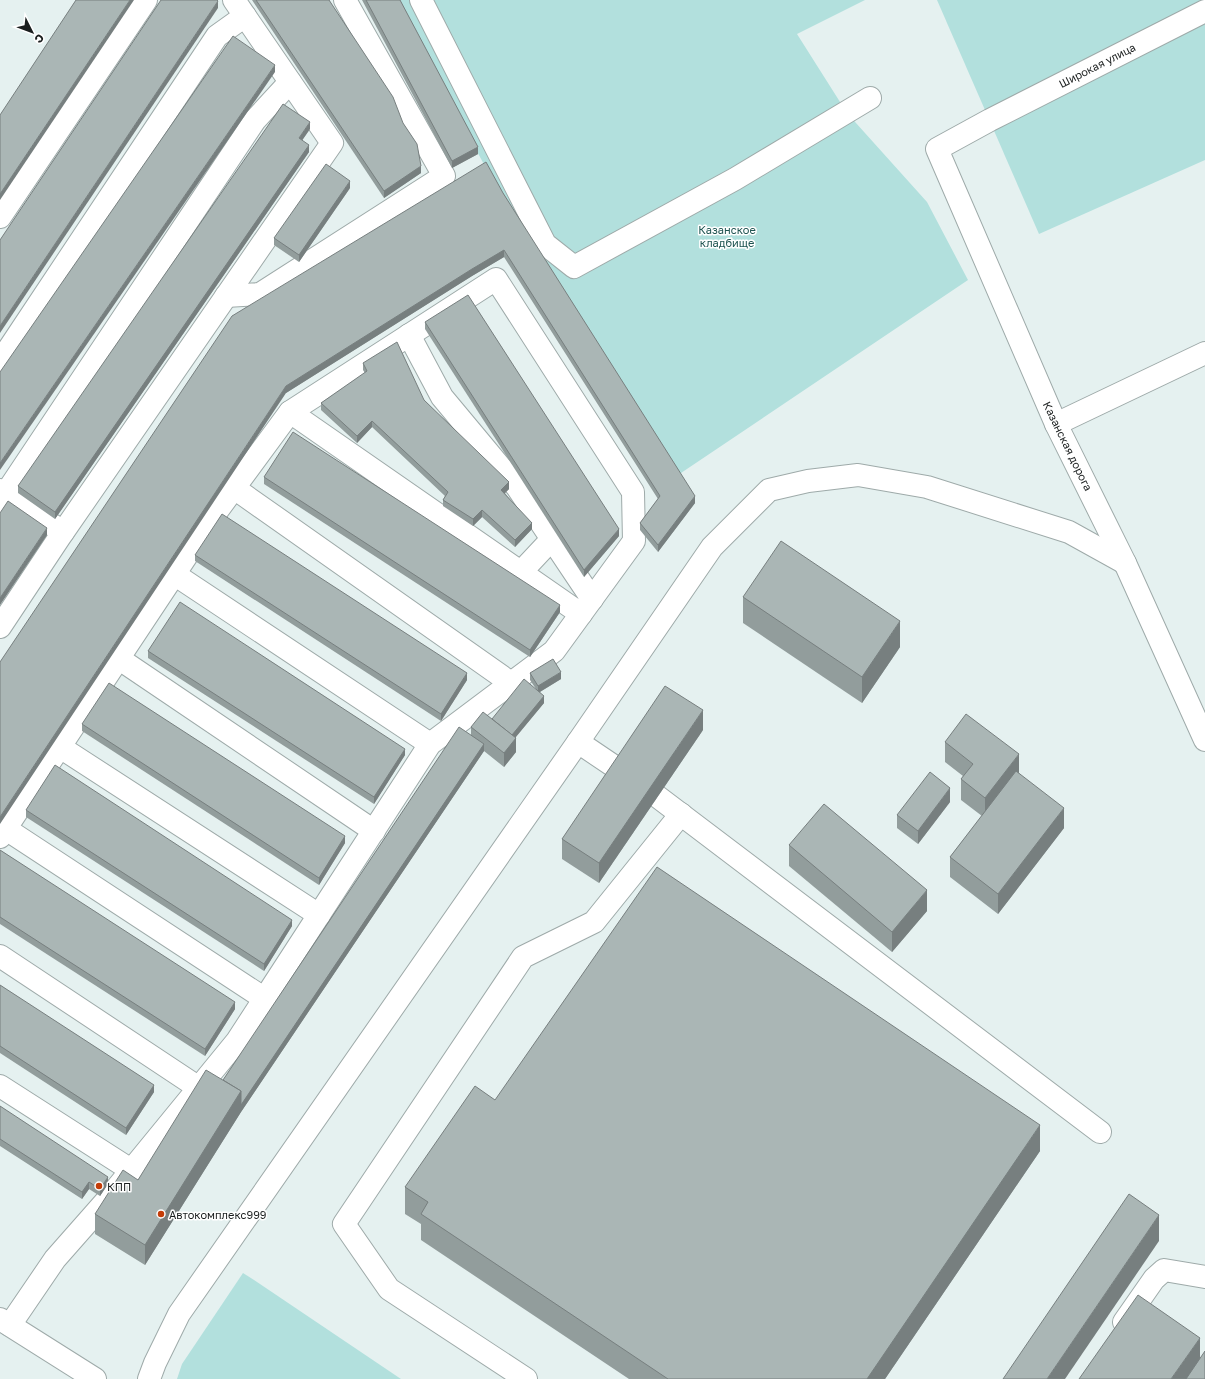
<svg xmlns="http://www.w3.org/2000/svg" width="1205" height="1379" font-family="'Golos Text',sans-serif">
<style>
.green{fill:#b2e0dd}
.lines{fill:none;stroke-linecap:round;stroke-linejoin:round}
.minor-casing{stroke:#9eaaa9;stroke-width:24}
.minor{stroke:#fff;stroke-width:22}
.wall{fill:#929d9c}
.shaded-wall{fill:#777f7f}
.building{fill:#aab6b5;stroke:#777f7f}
.poi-dot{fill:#c43c08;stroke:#fff;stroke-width:1.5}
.labels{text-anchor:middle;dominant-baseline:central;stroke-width:3;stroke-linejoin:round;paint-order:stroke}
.street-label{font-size:11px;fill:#1a1e1e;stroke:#fff}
.park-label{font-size:11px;fill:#205552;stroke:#fff}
.poi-label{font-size:11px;fill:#1a1e1e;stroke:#fff;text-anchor:start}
</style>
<rect width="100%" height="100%" fill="#e5f1f0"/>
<g class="green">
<polygon points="396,0 865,0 797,34 847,113 927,202 968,280 678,475 503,200"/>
<polygon points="937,0 1205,0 1205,160 1039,234"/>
<polygon points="243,1273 257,1282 401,1379 177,1379 182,1364"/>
</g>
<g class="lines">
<defs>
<g id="minor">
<polyline points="421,0 545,244 574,267 735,179 870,98"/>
<polyline points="1205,11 990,120 937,149 1056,424 1125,563 1205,740"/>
<polyline points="0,217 146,0"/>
<polyline points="226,296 260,294 444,176 345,0"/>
<polyline points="409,335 442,397 517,487 592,599"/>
<polyline points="0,362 217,36 245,16"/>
<polyline points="290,412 581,614"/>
<polyline points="1056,424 1205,353"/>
<polyline points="234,488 511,683"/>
<polyline points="0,490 63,532"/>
<polyline points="0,502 255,120 290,82"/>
<polyline points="521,572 552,539"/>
<polyline points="174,574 430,744"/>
<polyline points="0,627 59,538 332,143 234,0"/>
<polyline points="118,658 374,831"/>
<polyline points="578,742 621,771"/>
<polyline points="60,747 319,915"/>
<polyline points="658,797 1100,1132"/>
<polyline points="6,829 265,999"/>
<polyline points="0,837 209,522 290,412 496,279 633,492 634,541 554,651 430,744 237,1041 107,1200 55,1259 10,1325"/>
<polyline points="0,956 199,1088"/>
<polyline points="0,1086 131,1170"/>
<polyline points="0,1319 95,1379"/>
<polyline points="1124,1322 1154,1279 1164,1270 1205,1277"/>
<polyline points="149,1379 155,1363 179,1314 578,742 712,547 769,490 808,481 858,475 927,487 1069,532 1125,563"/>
<polyline points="526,1379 389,1289 344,1224 523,957 594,922 681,814"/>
</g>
</defs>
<use href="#minor" class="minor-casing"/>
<use href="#minor" class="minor"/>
</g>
<g class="wall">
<polygon points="252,0 329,0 421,173 384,198"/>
<polygon points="362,0 400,0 478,154 452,168"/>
<polygon points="310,129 302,140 309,152 55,519 18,493 18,486"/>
<polygon points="350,188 299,262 274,245 274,238"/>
<polygon points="503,193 695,503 658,552 640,530 640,523 658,499 504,257 472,276 286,393 232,316"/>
<polygon points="425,322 619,536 584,577 425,329"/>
<polygon points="363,363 424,400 509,489 505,493 532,529 515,547 482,517 473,526 443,506 443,500 445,496 372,427 357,443 321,410 321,403 365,373 363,370"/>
<polygon points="264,477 560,612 530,657 264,484"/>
<polygon points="195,555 467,680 441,721 195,561"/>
<polygon points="743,597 900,647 862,703 743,623"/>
<polygon points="148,651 405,755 374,804 148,658"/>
<polygon points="530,673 561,679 540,692 544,703 516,737 516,752 504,767 484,751 241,1112 145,1265 95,1234 95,1214 138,1180 223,1080 471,735 471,727 492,719 536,689 530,680"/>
<polygon points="82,724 345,843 319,885 82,731"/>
<polygon points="703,730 599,883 562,859 562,839"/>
<polygon points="945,742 1019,773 1064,828 998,914 950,877 950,857 982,816 961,800 961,779 963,776 945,762"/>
<polygon points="950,802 918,844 897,828 897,815"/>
<polygon points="26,810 292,926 264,971 26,817"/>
<polygon points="789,845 927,911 892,952 789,866"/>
<polygon points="0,850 235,1009 205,1056 0,924"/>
<polygon points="0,985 154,1092 126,1135 0,1053"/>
<polygon points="495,1100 1040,1151 885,1379 629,1379 421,1240 421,1224 405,1214 405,1187"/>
<polygon points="0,1106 108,1184 100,1196 89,1189 82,1199 0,1146"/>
</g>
<g class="shaded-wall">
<polygon points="130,0 134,0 0,200 0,194"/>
<polygon points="218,1 218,8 0,333 0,326"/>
<polygon points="275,65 275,72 0,470 0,463"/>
<polygon points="310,122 310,129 299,145 299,138"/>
<polygon points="309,145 309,152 55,519 55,512"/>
<polygon points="478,147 478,154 452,168 452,161"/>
<polygon points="421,166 421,173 384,198 384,191"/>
<polygon points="350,181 350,188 299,262 299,255"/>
<polygon points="504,250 504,257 472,276 286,393 0,824 0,817 286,386 472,269"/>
<polygon points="372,421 372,427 357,443 357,436"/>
<polygon points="509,482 509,489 501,497 501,490"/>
<polygon points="695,496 695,503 658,552 658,545"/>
<polygon points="482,510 482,517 473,526 473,519"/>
<polygon points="532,523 532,529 515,547 515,540"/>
<polygon points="47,528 47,535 0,605 0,598"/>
<polygon points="619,529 619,536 584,577 584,570"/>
<polygon points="560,605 560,612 530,657 530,650"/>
<polygon points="900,621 900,647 862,703 862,677"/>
<polygon points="561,672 561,679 538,693 538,686"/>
<polygon points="467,673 467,680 441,721 441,714"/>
<polygon points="544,696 544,703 509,745 509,738"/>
<polygon points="703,710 703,730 599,883 599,863"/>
<polygon points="516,738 516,752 504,767 504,753"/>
<polygon points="484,744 484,751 241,1112 145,1265 145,1245 241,1091"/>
<polygon points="405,749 405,755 374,804 374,797"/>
<polygon points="1019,754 1019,774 985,818 985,798"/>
<polygon points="950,788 950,802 918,844 918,831"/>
<polygon points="1064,808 1064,828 998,914 998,894"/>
<polygon points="345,836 345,843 319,885 319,878"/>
<polygon points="927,890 927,911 892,952 892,932"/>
<polygon points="292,920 292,926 264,971 264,964"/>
<polygon points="235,1002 235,1009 205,1056 205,1049"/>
<polygon points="154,1085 154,1092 126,1135 126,1128"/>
<polygon points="1040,1125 1040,1151 885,1379 867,1379"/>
<polygon points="108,1177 108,1184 100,1196 100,1189"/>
<polygon points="89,1182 89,1189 82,1199 82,1192"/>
<polygon points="1159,1215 1159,1241 1065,1379 1047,1379"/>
<polygon points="1200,1338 1200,1365 1190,1379 1171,1379"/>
</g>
<g class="building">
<polygon points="76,0 130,0 0,194 0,115"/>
<polygon points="161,0 217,0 218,1 0,326 0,240"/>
<polygon points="256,0 329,0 393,97 403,123 417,144 421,166 384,191"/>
<polygon points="366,0 400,0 478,147 452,161"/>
<polygon points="233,36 275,65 0,463 0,372"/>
<polygon points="283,104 310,122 299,138 309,145 55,512 18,486"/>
<polygon points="486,162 503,193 695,496 658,545 640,523 660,496 504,250 472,269 286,386 0,817 0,662 232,316"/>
<polygon points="326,164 350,181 299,255 274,238"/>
<polygon points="468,295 619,529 584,570 425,322"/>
<polygon points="397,342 424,400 509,482 501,490 532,523 515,540 482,510 473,519 443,500 448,492 372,421 357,436 321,403 367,371 363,363"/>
<polygon points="293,432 560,605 530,650 264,477"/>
<polygon points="8,501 47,528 0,598 0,513"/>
<polygon points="222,514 467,673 441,714 195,555"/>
<polygon points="781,541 900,621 862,677 743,597"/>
<polygon points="180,602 405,749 374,797 148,651"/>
<polygon points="553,659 561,672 538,686 530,673"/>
<polygon points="524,679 544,696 512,735 492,719"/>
<polygon points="109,683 345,836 319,878 82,724"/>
<polygon points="665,686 703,710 599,863 562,839"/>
<polygon points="483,712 516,738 504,753 471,727"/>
<polygon points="966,714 1019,754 985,798 961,779 973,764 945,742"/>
<polygon points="459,727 484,744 241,1105 241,1091 223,1080"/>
<polygon points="55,765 292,920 264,964 26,810"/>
<polygon points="1016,771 1064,808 998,894 950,857"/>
<polygon points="930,772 950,788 918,831 897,815"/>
<polygon points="824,804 927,890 892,932 789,845"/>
<polygon points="0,850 235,1002 205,1049 0,917"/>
<polygon points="657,867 1040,1125 867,1379 668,1379 421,1214 428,1202 405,1187 475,1086 495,1100"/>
<polygon points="0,985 154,1085 126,1128 0,1046"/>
<polygon points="206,1070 241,1091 145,1245 95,1214 123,1170 138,1180"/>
<polygon points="0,1106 108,1177 100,1189 89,1182 82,1192 0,1139"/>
<polygon points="1129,1194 1159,1215 1047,1379 1003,1379"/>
<polygon points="1138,1295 1200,1338 1171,1379 1079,1379"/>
<polygon points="1205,1351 1205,1379 1186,1379"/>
</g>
<g class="poi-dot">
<circle cx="99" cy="1186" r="4"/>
<circle cx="161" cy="1214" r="4"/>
</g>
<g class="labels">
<g class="street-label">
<text transform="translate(1097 65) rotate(-27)">Широкая улица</text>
<text transform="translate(1068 446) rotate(64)">Казанская дорога</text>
</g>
<g class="park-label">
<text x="727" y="229">Казанское<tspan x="727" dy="13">кладбище</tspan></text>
</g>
<g class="poi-label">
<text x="107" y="1186">КПП</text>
<text x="169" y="1214">Автокомплекс999</text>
</g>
</g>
<g transform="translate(32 32) rotate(132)" stroke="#ffffff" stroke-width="3" paint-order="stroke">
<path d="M0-3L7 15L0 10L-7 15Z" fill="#1a1e1e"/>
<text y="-6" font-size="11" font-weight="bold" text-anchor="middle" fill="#1a1e1e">С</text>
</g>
</svg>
